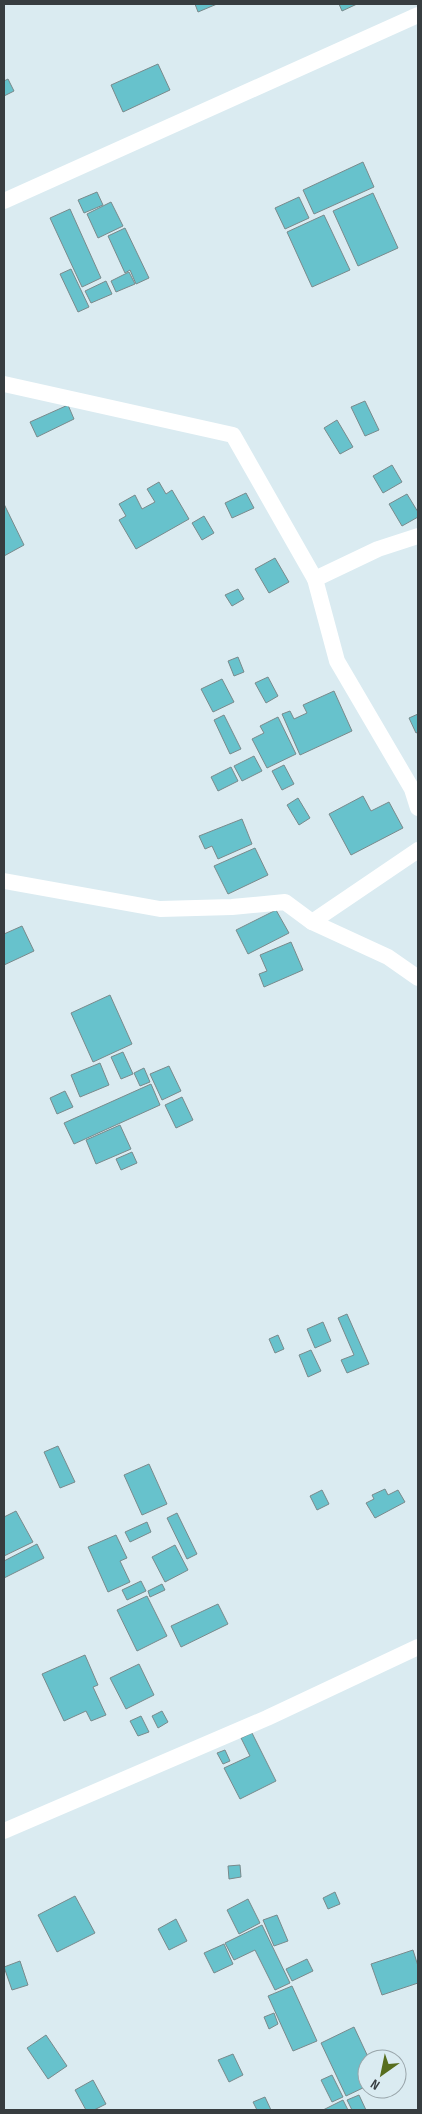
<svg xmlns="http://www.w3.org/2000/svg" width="422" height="2114" font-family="'Sofia Sans Condensed',sans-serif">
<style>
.building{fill:#67c2cc;stroke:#798a8c}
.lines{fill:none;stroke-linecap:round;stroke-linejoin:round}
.street{stroke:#fff;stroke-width:16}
</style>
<rect width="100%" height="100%" fill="#daebf1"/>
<g class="building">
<polygon points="195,4 217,4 198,12"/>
<polygon points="339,4 357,4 342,11"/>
<polygon points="158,64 170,90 123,112 111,85"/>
<polygon points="8,79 14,91 4,96 4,81"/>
<polygon points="363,162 374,187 314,214 303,190"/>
<polygon points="97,192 103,205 84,213 78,200"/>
<polygon points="373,193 398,248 358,266 333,211"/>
<polygon points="299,197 309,218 285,229 275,208"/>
<polygon points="111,202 123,226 98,238 87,214"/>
<polygon points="70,209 101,278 82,287 50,218"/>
<polygon points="324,215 350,270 312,287 287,232"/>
<polygon points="125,228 149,278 136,284 130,270 125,273 108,236"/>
<polygon points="71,269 89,307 78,312 60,274"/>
<polygon points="129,272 135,284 116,292 111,281"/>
<polygon points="106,281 112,294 91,303 85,291"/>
<polygon points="365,401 379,430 365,436 351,407"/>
<polygon points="68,405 74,419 37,437 30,422"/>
<polygon points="337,420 353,447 340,454 324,428"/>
<polygon points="392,465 402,482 383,493 373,476"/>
<polygon points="159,482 166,494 172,490 189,519 136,549 119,520 126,516 119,504 135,495 142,509 155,502 147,489"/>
<polygon points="246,493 254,508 232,518 225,503"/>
<polygon points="407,494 418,512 418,517 402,526 389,504"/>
<polygon points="4,504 24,545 4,556"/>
<polygon points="204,516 214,533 202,540 192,523"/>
<polygon points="275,558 289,582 269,593 255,569"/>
<polygon points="238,589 244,599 232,606 225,595"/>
<polygon points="238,657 244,672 234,676 228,661"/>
<polygon points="268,677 278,696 266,703 255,683"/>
<polygon points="222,679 234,702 213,712 201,689"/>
<polygon points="334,691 352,731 300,755 282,714 290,711 294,719 307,713 303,705"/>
<polygon points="418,714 418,732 416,733 409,718"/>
<polygon points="224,715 241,749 230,754 214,720"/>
<polygon points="278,717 296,754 267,768 252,739 264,733 260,726"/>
<polygon points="254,756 262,771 242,781 234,766"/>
<polygon points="284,765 294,784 282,790 272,771"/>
<polygon points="231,767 238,781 218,791 211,777"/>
<polygon points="363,796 371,811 389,802 403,828 351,855 329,814"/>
<polygon points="298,798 310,818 299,825 287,805"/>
<polygon points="242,819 252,844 218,859 212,846 205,849 199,836"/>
<polygon points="255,848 268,875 228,894 214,866"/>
<polygon points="276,910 289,933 248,954 236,930"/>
<polygon points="22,926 34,951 4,965 4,934"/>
<polygon points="291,942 303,970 264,987 259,974 267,971 260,955"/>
<polygon points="110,995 132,1044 93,1062 71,1013"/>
<polygon points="123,1052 133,1074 121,1079 111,1057"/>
<polygon points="100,1063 109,1085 80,1097 71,1075"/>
<polygon points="169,1066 181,1091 162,1100 150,1074"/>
<polygon points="144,1068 150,1082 140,1086 134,1073"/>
<polygon points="151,1084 160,1105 74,1144 64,1123"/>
<polygon points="65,1091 73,1107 57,1114 50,1098"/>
<polygon points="182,1097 193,1120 176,1128 165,1105"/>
<polygon points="120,1125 131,1149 96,1164 86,1140"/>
<polygon points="132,1152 137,1163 121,1170 116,1159"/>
<polygon points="347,1314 369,1364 347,1373 341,1360 354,1355 338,1318"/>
<polygon points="323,1322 331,1341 315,1348 307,1329"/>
<polygon points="278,1335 284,1349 275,1353 269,1339"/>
<polygon points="311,1350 321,1371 308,1377 299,1355"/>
<polygon points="58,1446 75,1482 60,1488 44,1452"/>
<polygon points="149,1464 167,1504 142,1515 124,1475"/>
<polygon points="385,1489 388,1495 398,1490 405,1502 375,1518 366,1503 374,1499 372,1495"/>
<polygon points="322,1490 329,1504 317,1510 310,1496"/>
<polygon points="16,1511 33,1542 4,1556 4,1517"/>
<polygon points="177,1513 197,1554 187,1559 167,1518"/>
<polygon points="147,1522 151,1532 130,1542 125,1532"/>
<polygon points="116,1535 127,1558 120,1561 130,1582 108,1592 88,1547"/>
<polygon points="37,1544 44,1558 4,1578 4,1561"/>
<polygon points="175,1545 188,1570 165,1582 152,1557"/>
<polygon points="141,1581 146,1591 127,1600 122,1590"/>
<polygon points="162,1584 165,1590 150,1597 148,1591"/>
<polygon points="147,1596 167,1636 137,1651 117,1610"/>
<polygon points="218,1604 228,1624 181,1647 171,1626"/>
<polygon points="85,1655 98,1685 93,1687 106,1715 91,1721 86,1711 64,1721 42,1674"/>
<polygon points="139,1664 154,1695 126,1709 110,1678"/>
<polygon points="162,1711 168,1722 158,1728 152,1716"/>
<polygon points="141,1716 149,1732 138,1736 130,1721"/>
<polygon points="252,1733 276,1781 240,1799 224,1768 250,1756 241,1738"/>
<polygon points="225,1750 230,1761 223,1764 217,1753"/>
<polygon points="240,1865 241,1877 229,1879 228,1866"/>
<polygon points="335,1892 340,1904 328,1909 323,1898"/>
<polygon points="75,1896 95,1933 57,1952 38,1915"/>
<polygon points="248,1899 260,1923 239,1934 227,1910"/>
<polygon points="277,1915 288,1941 274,1946 263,1920"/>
<polygon points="176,1919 187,1941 169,1950 158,1929"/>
<polygon points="262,1925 290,1983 275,1990 255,1950 234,1960 225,1943"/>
<polygon points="224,1944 233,1964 214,1973 204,1953"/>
<polygon points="413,1950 418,1966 418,1983 382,1995 371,1964"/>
<polygon points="307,1959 313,1971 292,1981 286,1969"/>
<polygon points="20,1961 28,1985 12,1990 4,1967"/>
<polygon points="292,1986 317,2041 293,2051 268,1996"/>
<polygon points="274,2013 278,2024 269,2029 264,2017"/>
<polygon points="354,2027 369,2059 367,2059 367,2086 346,2096 321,2043"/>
<polygon points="46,2035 67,2066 48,2079 27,2048"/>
<polygon points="233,2054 243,2075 229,2082 218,2060"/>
<polygon points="332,2075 343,2097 332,2102 321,2080"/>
<polygon points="93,2080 106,2104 94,2110 86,2110 75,2090"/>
<polygon points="359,2095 366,2110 352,2110 347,2100"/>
<polygon points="265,2097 271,2110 257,2110 253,2102"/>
<polygon points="343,2100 348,2110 323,2110"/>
</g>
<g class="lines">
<g class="street">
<polyline points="4,201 418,15"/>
<polyline points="4,384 233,435 315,579 337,661 412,789 418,808"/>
<polyline points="315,579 378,549 418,536"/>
<polyline points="418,850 312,922 388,957 418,978"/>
<polyline points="4,881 160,909 232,907 285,902 312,922"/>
<polyline points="4,1831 267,1718 418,1647"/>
</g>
</g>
<rect width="422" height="2114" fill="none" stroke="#373d40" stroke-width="10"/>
<g transform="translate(382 2074) rotate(213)"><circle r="24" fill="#daebf1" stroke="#99a5aa"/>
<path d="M0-4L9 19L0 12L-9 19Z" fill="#576e1e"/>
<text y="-8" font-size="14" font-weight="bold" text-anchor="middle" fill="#373d40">N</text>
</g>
</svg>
